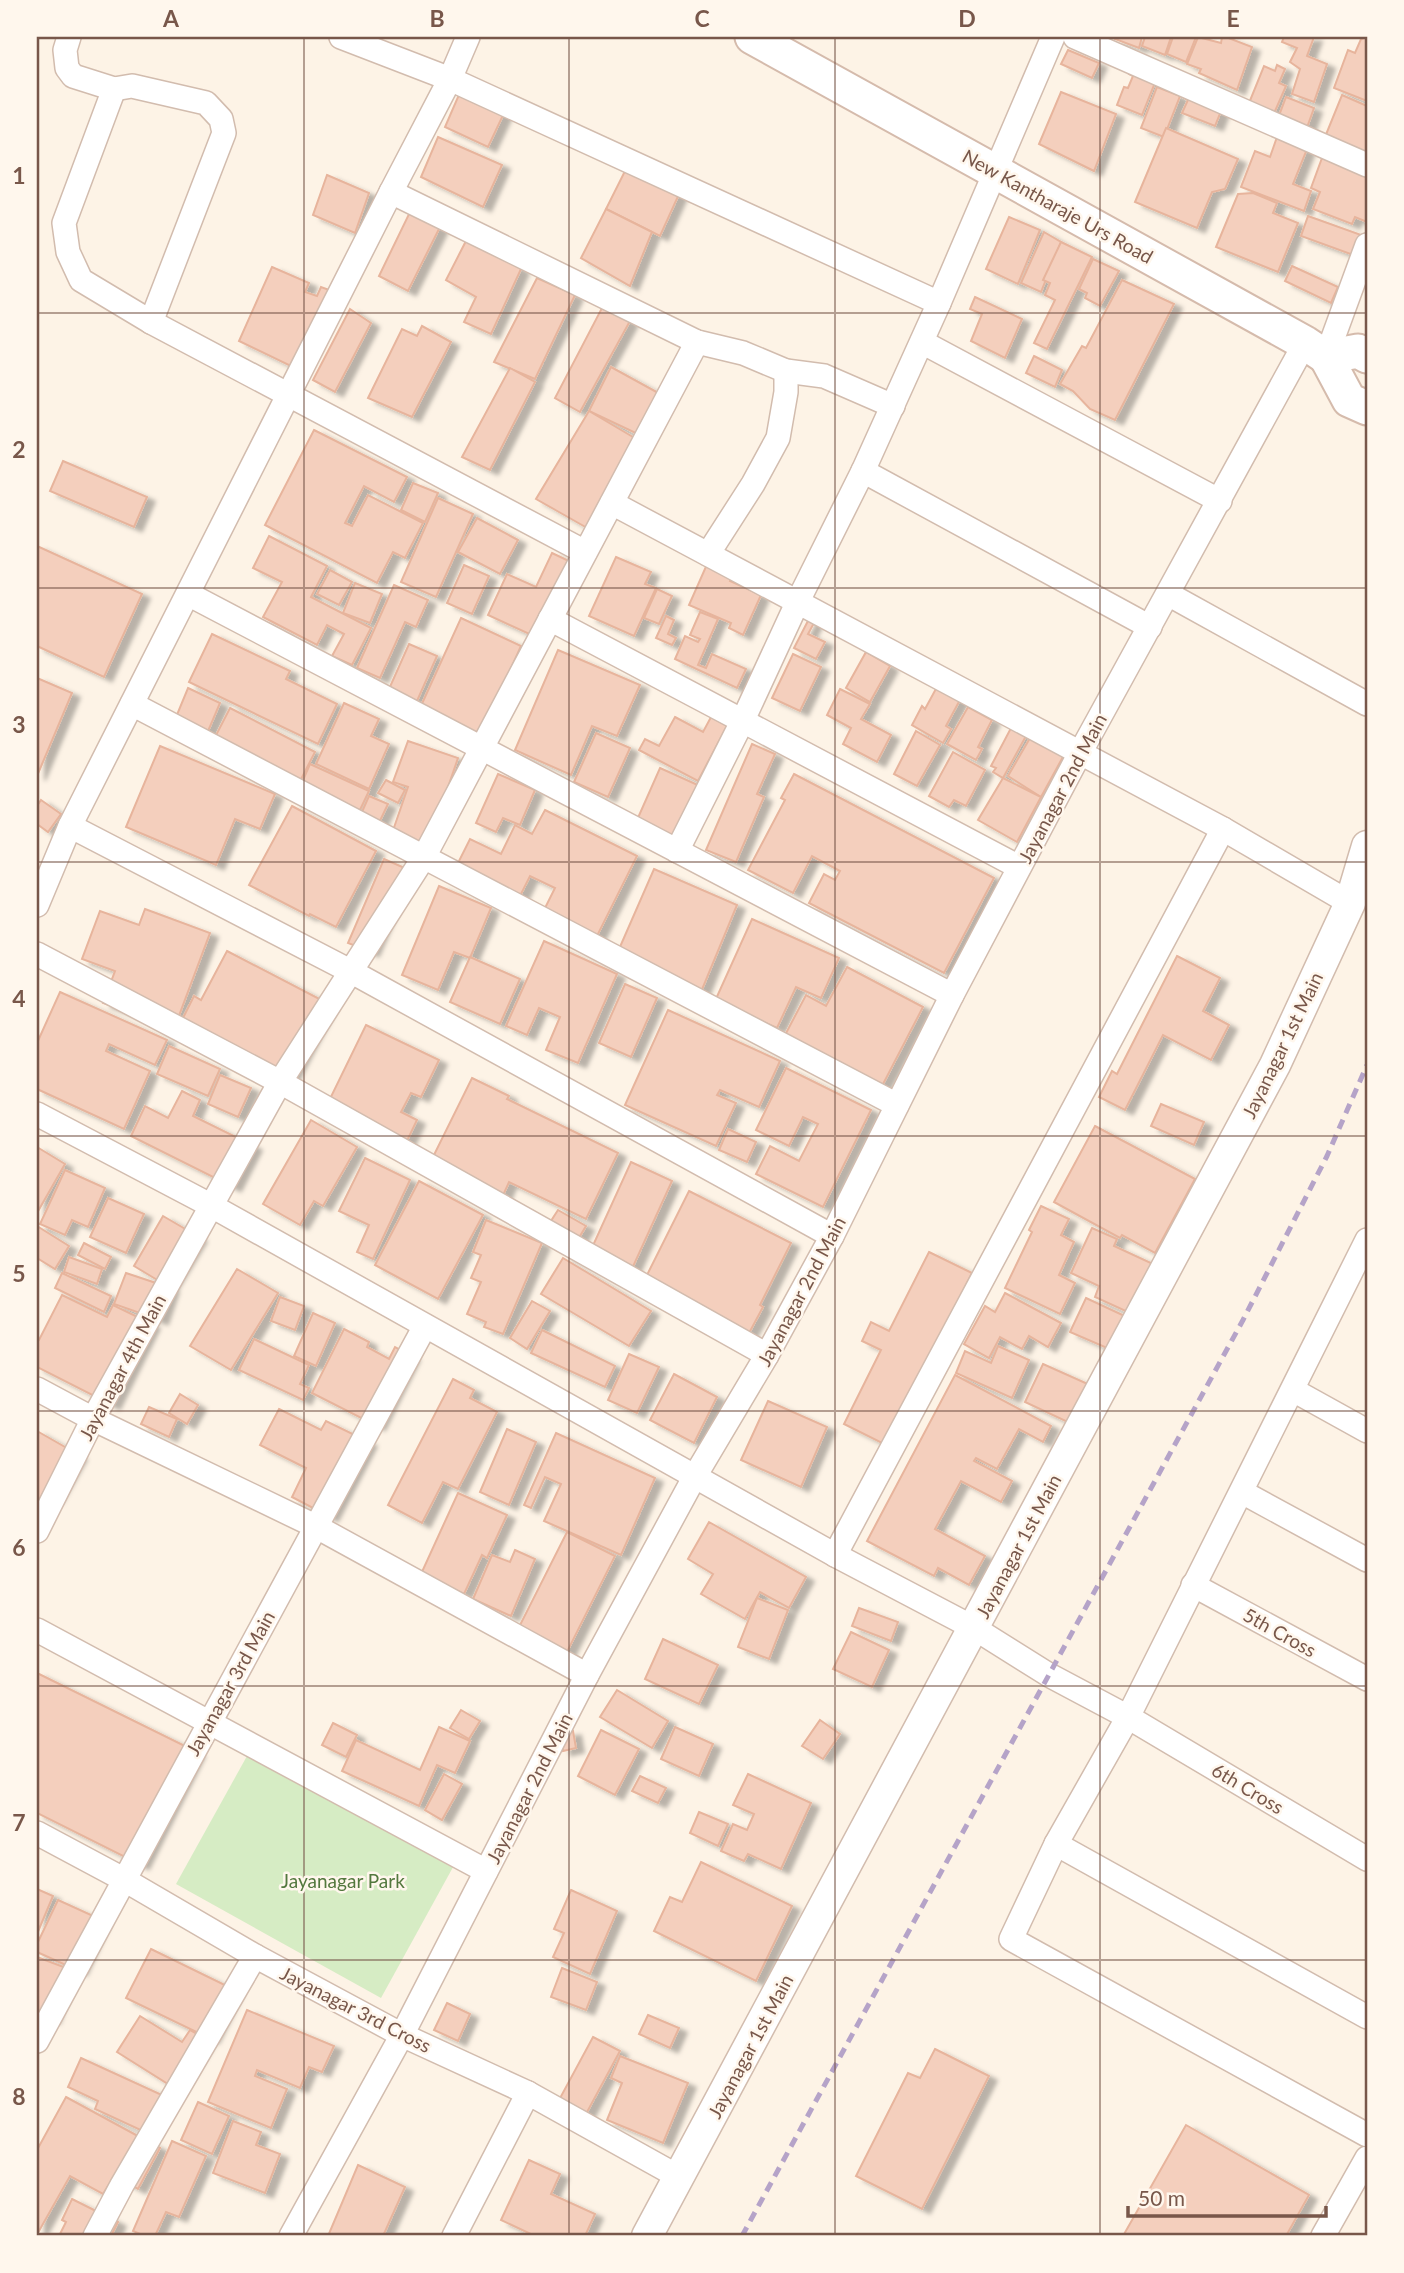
<svg xmlns="http://www.w3.org/2000/svg" width="1404" height="2273" font-family="Lato,sans-serif">
<style>
.green{fill:#d6ecc4}
.building{fill:#f4cfbd;stroke:#e7b49c;stroke-width:2;filter:url(#shadow)}
.lines{fill:none;stroke-linecap:round;stroke-linejoin:round}
.minor-casing{stroke:#d2bcae;stroke-width:26}
.tertiary-casing{stroke:#d2bcae;stroke-width:33}
.secondary-casing{stroke:#d5bbac;stroke-width:37}
.minor{stroke:#fff;stroke-width:23}
.tertiary{stroke:#fff;stroke-width:30}
.secondary{stroke:#fff;stroke-width:33}
.rail{stroke:#b5a3c8;stroke-width:5;stroke-dasharray:10 7;stroke-linecap:butt}
.grid{fill:none;stroke:#78574a;stroke-width:2;stroke-opacity:0.55}
.labels{text-anchor:middle;dominant-baseline:central;stroke-width:5;stroke-linejoin:round;paint-order:stroke}
.street-label{font-size:19px;fill:#78574a;stroke:#fff7ed}
.park-label{font-size:19px;fill:#53783e;stroke:#fff7ed}
.neatline{fill:none;stroke:#78574a;stroke-width:2.5}
.grid-label{font-size:23px;text-anchor:middle;font-weight:bold;fill:#78574a}
</style>
<defs>
<filter id="shadow"><feDropShadow dx="8" dy="4.5" stdDeviation="2" flood-color="#0004"/></filter>
</defs>
<rect width="100%" height="100%" fill="#fdf3e6"/>
<polygon class="green" points="257,1738 463,1849 381,1998 176,1884"/>
<g class="building">
<polygon points="1116,37 1142,37 1139,48 1115,39"/>
<polygon points="1145,37 1171,37 1165,55 1142,46"/>
<polygon points="1173,37 1196,37 1186,62 1167,54"/>
<polygon points="1198,37 1221,43 1222,37 1226,37 1252,47 1237,90 1199,73 1201,69 1187,64"/>
<polygon points="1284,37 1314,37 1307,56 1327,64 1314,102 1292,94 1300,69 1290,62 1297,48 1282,42"/>
<polygon points="1367,37 1367,101 1334,88 1348,50 1355,53 1361,39"/>
<polygon points="1068,50 1099,63 1092,78 1061,64"/>
<polygon points="1277,65 1285,69 1279,83 1286,86 1272,118 1247,108 1264,66 1275,71"/>
<polygon points="1130,71 1156,80 1142,115 1117,105 1124,87 1128,88 1133,76 1129,74"/>
<polygon points="1157,87 1180,96 1164,137 1141,128"/>
<polygon points="461,90 505,111 488,147 445,127"/>
<polygon points="1187,91 1223,106 1215,126 1182,113 1188,100 1184,98"/>
<polygon points="1061,92 1116,114 1094,171 1039,144"/>
<polygon points="1342,95 1367,106 1367,155 1325,137"/>
<polygon points="1286,97 1314,108 1305,133 1277,121"/>
<polygon points="1166,128 1238,159 1225,189 1212,192 1197,228 1135,202"/>
<polygon points="438,137 502,165 483,207 421,177"/>
<polygon points="1277,137 1307,149 1293,184 1311,191 1304,211 1241,187 1255,151 1270,157"/>
<polygon points="1322,158 1353,170 1367,171 1367,222 1355,217 1352,224 1313,209 1320,192 1311,188"/>
<polygon points="627,167 680,192 660,236 606,209"/>
<polygon points="327,175 369,193 355,233 313,215"/>
<polygon points="1253,193 1277,203 1273,213 1298,223 1278,272 1216,247 1238,194"/>
<polygon points="606,209 652,232 630,286 581,258"/>
<polygon points="410,212 440,227 408,291 379,276"/>
<polygon points="1308,216 1364,236 1356,256 1301,236"/>
<polygon points="1009,217 1040,230 1018,284 986,269"/>
<polygon points="1044,232 1061,242 1041,292 1021,283"/>
<polygon points="467,239 521,269 491,334 464,322 476,297 446,280"/>
<polygon points="1061,242 1092,257 1047,349 1034,343 1055,300 1045,295 1050,283 1043,280"/>
<polygon points="1093,259 1119,271 1100,306 1085,298 1087,293 1079,289"/>
<polygon points="1292,266 1338,287 1331,303 1285,281"/>
<polygon points="272,267 309,283 305,292 317,296 321,287 332,291 297,369 239,341"/>
<polygon points="537,278 575,295 535,379 494,362"/>
<polygon points="1122,280 1174,304 1115,420 1090,409 1073,391 1060,384 1082,346 1086,348"/>
<polygon points="975,297 1022,319 1005,358 971,341 982,314 970,309"/>
<polygon points="603,306 630,321 580,412 555,398"/>
<polygon points="350,309 371,323 335,392 313,380"/>
<polygon points="422,326 451,342 412,417 368,398 402,329 417,336"/>
<polygon points="1034,356 1062,370 1055,387 1026,373"/>
<polygon points="611,367 662,395 642,436 589,411"/>
<polygon points="510,368 535,382 490,470 462,457"/>
<polygon points="589,411 638,440 589,529 536,499"/>
<polygon points="314,430 407,477 394,502 364,486 345,523 352,526 368,495 423,523 405,558 393,552 377,583 265,525"/>
<polygon points="63,461 147,497 134,527 50,491"/>
<polygon points="413,483 438,493 425,522 401,510"/>
<polygon points="438,498 473,514 436,597 401,582"/>
<polygon points="477,518 518,540 500,574 458,552"/>
<polygon points="269,536 327,566 311,597 371,628 352,665 332,656 344,634 327,625 317,645 263,617 282,582 253,568"/>
<polygon points="37,546 142,594 104,677 37,646"/>
<polygon points="552,553 571,562 536,637 488,615 507,574 536,587"/>
<polygon points="616,557 651,572 645,584 656,588 634,636 589,616"/>
<polygon points="708,562 733,573 730,581 761,595 743,635 729,628 731,623 689,605"/>
<polygon points="464,565 489,576 472,614 447,603"/>
<polygon points="330,570 352,582 339,605 317,594"/>
<polygon points="355,583 382,594 370,623 343,613"/>
<polygon points="394,585 428,600 416,627 405,622 380,678 357,668"/>
<polygon points="657,589 672,596 659,624 644,618"/>
<polygon points="700,612 718,619 698,665 706,668 712,654 746,669 737,688 675,659 685,636 698,642 700,639 690,635"/>
<polygon points="811,615 814,623 808,634 825,642 816,659 794,648"/>
<polygon points="666,616 674,620 668,634 676,638 672,645 656,638"/>
<polygon points="461,618 521,646 481,735 420,708"/>
<polygon points="212,634 290,671 286,679 337,704 318,744 189,682"/>
<polygon points="409,644 437,656 417,701 389,689"/>
<polygon points="558,650 640,685 617,736 592,726 571,775 515,750"/>
<polygon points="866,652 890,666 870,702 846,688"/>
<polygon points="793,654 821,667 800,711 772,698"/>
<polygon points="37,678 72,693 37,776"/>
<polygon points="938,685 961,698 946,726 951,729 943,743 912,725 922,706 925,709"/>
<polygon points="188,688 220,703 206,736 174,722"/>
<polygon points="840,689 870,704 861,719 891,735 877,762 843,744 851,728 827,715"/>
<polygon points="344,703 379,719 371,736 389,744 369,789 316,764"/>
<polygon points="968,707 992,720 978,747 982,749 976,760 947,744"/>
<polygon points="230,708 315,752 297,787 212,743"/>
<polygon points="675,717 703,732 711,717 727,726 698,781 639,750 645,739 659,746"/>
<polygon points="1011,728 1026,736 1003,778 993,772 996,768 991,766"/>
<polygon points="916,731 940,745 917,786 894,774"/>
<polygon points="596,733 630,748 608,797 574,782"/>
<polygon points="1030,738 1064,755 1041,797 1008,776"/>
<polygon points="408,741 458,758 425,854 389,842 408,787 393,782"/>
<polygon points="752,744 775,754 757,794 764,797 736,862 706,850"/>
<polygon points="160,746 275,794 260,829 235,819 216,865 126,827"/>
<polygon points="953,752 985,770 966,806 954,800 949,807 929,796"/>
<polygon points="310,764 369,791 358,814 300,787"/>
<polygon points="660,768 700,786 678,838 637,820"/>
<polygon points="498,774 535,790 520,825 503,818 496,832 476,823"/>
<polygon points="794,774 994,878 944,973 809,903 824,874 835,880 840,871 812,856 793,893 748,870 785,800 781,798"/>
<polygon points="1003,778 1041,797 1017,842 978,820"/>
<polygon points="386,780 405,790 398,803 378,793"/>
<polygon points="369,796 388,804 376,829 358,821"/>
<polygon points="41,800 61,814 48,832 37,824 37,806"/>
<polygon points="292,806 376,851 336,927 310,914 309,916 249,885"/>
<polygon points="545,810 637,856 597,936 544,910 555,888 530,876 519,898 456,867 470,839 501,854 515,825 532,834"/>
<polygon points="384,859 407,869 371,952 348,943"/>
<polygon points="654,869 737,905 701,992 616,956"/>
<polygon points="439,886 491,908 470,958 454,952 438,990 402,975"/>
<polygon points="145,909 210,933 174,1029 103,1003 115,971 82,959 100,911 139,925"/>
<polygon points="752,919 839,958 821,998 796,987 777,1028 715,1001"/>
<polygon points="544,941 617,974 578,1063 546,1050 560,1017 539,1008 527,1035 506,1026"/>
<polygon points="227,951 329,1004 286,1086 177,1030 194,996 201,1000"/>
<polygon points="1177,956 1220,978 1203,1011 1229,1025 1211,1060 1163,1035 1125,1110 1099,1097 1112,1071 1117,1074"/>
<polygon points="470,957 520,979 500,1024 450,1002"/>
<polygon points="847,967 923,1007 881,1088 784,1037 806,995 826,1006"/>
<polygon points="625,984 657,998 631,1057 599,1043"/>
<polygon points="60,992 167,1040 155,1065 109,1044 106,1051 150,1071 124,1129 37,1089 37,1043"/>
<polygon points="668,1010 780,1061 759,1107 720,1090 717,1095 736,1103 716,1146 625,1105"/>
<polygon points="366,1025 439,1060 421,1097 411,1093 401,1112 417,1120 404,1147 325,1109"/>
<polygon points="169,1046 220,1069 208,1096 157,1074"/>
<polygon points="786,1068 871,1110 823,1207 756,1174 770,1146 799,1161 818,1124 803,1117 789,1146 756,1130"/>
<polygon points="220,1075 251,1088 238,1117 208,1104"/>
<polygon points="472,1078 509,1096 507,1099 618,1153 586,1219 509,1182 500,1202 428,1167"/>
<polygon points="182,1091 200,1100 193,1116 254,1146 233,1187 131,1136 145,1106 168,1118"/>
<polygon points="1161,1104 1204,1122 1194,1145 1151,1126"/>
<polygon points="311,1120 357,1147 323,1206 314,1201 300,1225 263,1204"/>
<polygon points="1095,1126 1195,1179 1155,1253 1122,1235 1120,1238 1054,1202"/>
<polygon points="728,1129 756,1142 747,1162 719,1150"/>
<polygon points="37,1147 65,1164 37,1213"/>
<polygon points="365,1158 410,1180 373,1259 357,1252 369,1225 339,1211"/>
<polygon points="631,1162 672,1181 631,1271 590,1252"/>
<polygon points="65,1170 105,1188 88,1227 72,1220 65,1235 40,1224"/>
<polygon points="419,1181 483,1215 438,1299 375,1265"/>
<polygon points="689,1191 791,1243 760,1305 763,1307 748,1335 645,1279"/>
<polygon points="108,1198 144,1214 126,1253 90,1237"/>
<polygon points="1041,1206 1069,1219 1061,1235 1074,1242 1059,1275 1075,1283 1060,1314 1005,1288 1032,1232 1029,1230"/>
<polygon points="558,1210 586,1226 577,1241 549,1224"/>
<polygon points="163,1216 199,1237 169,1287 134,1266"/>
<polygon points="486,1220 542,1243 503,1334 484,1327 486,1322 467,1314 481,1282 471,1278 481,1255 473,1252"/>
<polygon points="37,1226 69,1246 55,1269 37,1258"/>
<polygon points="1092,1228 1117,1239 1114,1246 1153,1264 1130,1313 1095,1297 1099,1286 1071,1273"/>
<polygon points="84,1243 111,1257 105,1269 78,1255"/>
<polygon points="929,1252 972,1273 886,1445 844,1424 881,1350 862,1341 871,1322 889,1331"/>
<polygon points="69,1257 102,1269 97,1284 64,1272"/>
<polygon points="563,1258 651,1311 629,1346 541,1294"/>
<polygon points="237,1269 278,1293 231,1370 190,1346"/>
<polygon points="62,1273 111,1296 104,1312 55,1288"/>
<polygon points="126,1273 171,1288 160,1320 114,1304"/>
<polygon points="1005,1293 1061,1323 1048,1347 1029,1336 1022,1349 1000,1337 989,1358 964,1344 985,1306 995,1312"/>
<polygon points="62,1295 107,1317 113,1305 152,1324 112,1405 37,1367 37,1339 39,1340"/>
<polygon points="280,1297 304,1306 295,1330 271,1321"/>
<polygon points="1086,1298 1129,1318 1114,1351 1070,1332"/>
<polygon points="532,1301 550,1311 527,1349 510,1338"/>
<polygon points="313,1313 335,1323 316,1366 294,1356"/>
<polygon points="344,1329 369,1342 367,1347 389,1359 395,1347 412,1356 377,1426 312,1393"/>
<polygon points="542,1330 615,1366 605,1387 531,1353"/>
<polygon points="254,1339 309,1365 300,1384 309,1388 303,1400 239,1370"/>
<polygon points="998,1346 1029,1360 1012,1398 956,1373 965,1351 991,1363"/>
<polygon points="629,1354 659,1367 637,1413 608,1400"/>
<polygon points="1043,1364 1090,1385 1072,1424 1025,1402"/>
<polygon points="674,1374 717,1397 694,1443 650,1420"/>
<polygon points="955,1375 1051,1426 1043,1442 1019,1429 997,1469 976,1458 974,1461 1012,1481 1001,1502 961,1481 935,1529 985,1556 969,1585 938,1568 934,1576 867,1541"/>
<polygon points="453,1379 474,1390 470,1398 497,1412 458,1489 443,1482 422,1523 388,1505"/>
<polygon points="180,1394 198,1405 187,1424 169,1413"/>
<polygon points="768,1401 827,1427 801,1487 741,1460"/>
<polygon points="149,1407 177,1419 169,1437 141,1424"/>
<polygon points="279,1409 321,1430 326,1421 369,1442 330,1517 292,1497 306,1468 260,1445"/>
<polygon points="507,1429 536,1442 509,1505 480,1492"/>
<polygon points="37,1431 79,1455 54,1499 43,1493 37,1504"/>
<polygon points="556,1433 655,1478 621,1555 544,1521 561,1484 545,1477 531,1508 524,1505"/>
<polygon points="458,1493 507,1515 487,1558 482,1555 464,1594 421,1574"/>
<polygon points="709,1522 806,1577 789,1608 760,1592 745,1619 701,1594 713,1574 688,1559"/>
<polygon points="567,1532 615,1556 565,1656 517,1631"/>
<polygon points="515,1550 535,1559 511,1616 473,1599 492,1555 510,1562"/>
<polygon points="757,1598 788,1610 769,1659 738,1647"/>
<polygon points="859,1608 898,1622 891,1641 852,1626"/>
<polygon points="851,1632 889,1650 872,1687 833,1669"/>
<polygon points="663,1639 718,1665 699,1704 645,1679"/>
<polygon points="37,1673 197,1752 141,1865 37,1813"/>
<polygon points="617,1690 668,1721 652,1748 600,1717"/>
<polygon points="461,1710 480,1721 469,1739 450,1728"/>
<polygon points="820,1720 840,1734 823,1759 802,1746"/>
<polygon points="333,1723 357,1735 346,1757 322,1745"/>
<polygon points="439,1727 470,1741 455,1773 437,1765 419,1806 342,1771 356,1740 420,1770"/>
<polygon points="675,1727 713,1744 699,1776 661,1759"/>
<polygon points="601,1730 639,1749 615,1795 578,1776"/>
<polygon points="573,1731 576,1748 563,1751 560,1733"/>
<polygon points="444,1774 462,1784 442,1820 425,1810"/>
<polygon points="748,1774 811,1803 781,1869 748,1854 744,1861 721,1851 733,1824 747,1830 754,1814 733,1805"/>
<polygon points="640,1776 666,1788 658,1803 632,1791"/>
<polygon points="699,1812 728,1824 718,1846 690,1833"/>
<polygon points="701,1862 792,1906 756,1981 654,1931 670,1897 682,1902"/>
<polygon points="37,1889 53,1896 37,1934"/>
<polygon points="571,1890 617,1911 590,1974 553,1957 564,1933 554,1929"/>
<polygon points="58,1900 102,1920 79,1971 37,1952 37,1944"/>
<polygon points="151,1949 235,1990 211,2039 126,1998"/>
<polygon points="37,1957 69,1969 52,2019 37,2014"/>
<polygon points="562,1968 597,1982 586,2010 551,1997"/>
<polygon points="447,2003 470,2014 458,2041 434,2030"/>
<polygon points="247,2010 334,2046 322,2072 309,2067 300,2088 257,2070 255,2076 287,2089 271,2128 208,2102"/>
<polygon points="648,2015 679,2028 670,2048 639,2034"/>
<polygon points="140,2016 182,2042 190,2030 207,2040 176,2089 117,2052"/>
<polygon points="593,2037 620,2051 586,2114 559,2100"/>
<polygon points="935,2049 989,2076 922,2209 856,2176 908,2073 920,2078"/>
<polygon points="620,2056 688,2083 663,2143 607,2120 622,2083 611,2078"/>
<polygon points="81,2058 164,2096 147,2133 95,2109 98,2101 68,2087"/>
<polygon points="66,2097 160,2148 138,2189 114,2176 103,2194 70,2176 39,2231 37,2230 37,2150"/>
<polygon points="198,2102 229,2116 212,2154 181,2140"/>
<polygon points="233,2121 261,2132 256,2145 280,2154 265,2193 213,2173"/>
<polygon points="1186,2125 1309,2195 1286,2236 1123,2236"/>
<polygon points="172,2141 206,2156 179,2217 166,2212 155,2236 145,2236 133,2231"/>
<polygon points="529,2160 560,2174 551,2194 595,2214 585,2236 535,2236 501,2220"/>
<polygon points="358,2165 405,2187 383,2236 328,2236"/>
<polygon points="72,2199 118,2222 111,2236 59,2236 66,2222 62,2220"/>
</g>
<g class="lines">
<defs>
<g id="minor">
<polyline points="69,37 65,50 67,68 73,76 114,89 132,86 206,103 221,119 224,133 151,322"/>
<polyline points="341,37 450,79 939,303"/>
<polyline points="1075,37 1367,165"/>
<polyline points="114,89 64,223 68,252 81,280 151,322 585,552"/>
<polyline points="391,192 697,342 743,353 786,371 824,376 893,406"/>
<polyline points="922,342 1220,501"/>
<polyline points="1326,357 1367,245"/>
<polyline points="863,471 1150,627"/>
<polyline points="612,503 1223,829 1350,903"/>
<polyline points="708,554 753,484 778,438 786,392 786,371"/>
<polyline points="188,594 952,995"/>
<polyline points="1168,594 1367,704"/>
<polyline points="550,619 1019,867"/>
<polyline points="132,704 897,1105"/>
<polyline points="70,826 352,972 832,1236"/>
<polyline points="677,851 743,720 798,601 863,471 939,303 1053,37"/>
<polyline points="37,905 70,826 391,192 450,79 468,37"/>
<polyline points="37,954 280,1082 767,1355"/>
<polyline points="37,1114 210,1205 835,1555 974,1628 1049,1675 1128,1717 1367,1859"/>
<polyline points="1367,1240 1128,1717 1056,1844 1011,1939 1367,2135"/>
<polyline points="37,1389 93,1419 315,1526 587,1675"/>
<polyline points="1293,1390 1367,1431"/>
<polyline points="1242,1492 1367,1560"/>
<polyline points="37,1531 93,1419 280,1082 424,857 697,342"/>
<polyline points="835,1555 1223,829"/>
<polyline points="1193,1585 1367,1679"/>
<polyline points="37,1630 486,1871"/>
<polyline points="37,1833 123,1879 255,1956 402,2035 528,2093 679,2177"/>
<polyline points="1056,1844 1367,2017"/>
<polyline points="37,2041 425,1326"/>
<polyline points="95,2236 122,2185 255,1956"/>
<polyline points="291,2236 402,2035 587,1675 695,1476 767,1355 832,1236 952,995 1080,753 1305,343"/>
<polyline points="454,2236 528,2093"/>
<polyline points="1323,2236 1367,2158"/>
</g>
<polyline id="tertiary" points="647,2236 1275,1065 1350,903 1367,846"/>
<g id="secondary">
<polyline points="752,37 1305,343 1326,357 1358,351 1367,356"/>
<polyline points="1326,357 1349,400 1367,408"/>
</g>
</defs>
<use href="#minor" class="minor-casing"/>
<use href="#tertiary" class="tertiary-casing"/>
<use href="#secondary" class="secondary-casing"/>
<use href="#minor" class="minor"/>
<use href="#tertiary" class="tertiary"/>
<use href="#secondary" class="secondary"/>
<polyline class="rail" points="742,2236 1243,1320 1327,1156 1367,1065"/>
</g>
<path class="grid" d="M304 37V2236M569 37V2236M835 37V2236M1100 37V2236M37 313H1367M37 588H1367M37 862H1367M37 1136H1367M37 1411H1367M37 1686H1367M37 1960H1367"/>
<g class="labels">
<g class="street-label">
<text transform="translate(1058 206) rotate(29)">New Kantharaje Urs Road</text>
<text transform="translate(1062 788) rotate(-62)">Jayanagar 2nd Main</text>
<text transform="translate(1282 1045) rotate(-64)">Jayanagar 1st Main</text>
<text transform="translate(801 1291) rotate(-62)">Jayanagar 2nd Main</text>
<text transform="translate(122 1367) rotate(-62)">Jayanagar 4th Main</text>
<text transform="translate(1018 1546) rotate(-62)">Jayanagar 1st Main</text>
<text transform="translate(1280 1632) rotate(29)">5th Cross</text>
<text transform="translate(230 1683) rotate(-61)">Jayanagar 3rd Main</text>
<text transform="translate(529 1788) rotate(-63)">Jayanagar 2nd Main</text>
<text transform="translate(1248 1788) rotate(31)">6th Cross</text>
<text transform="translate(356 2009) rotate(27)">Jayanagar 3rd Cross</text>
<text transform="translate(750 2046) rotate(-62)">Jayanagar 1st Main</text>
</g>
<g class="park-label">
<text x="343" y="1880">Jayanagar Park</text>
</g>
</g>
<rect width="1404" height="2273" fill="none" stroke="#fff7ed" stroke-width="77"/>
<path d="M1128 2206v10h198v-10" fill="none" stroke="#78574a" stroke-width="3.5"/>
<text x="1138" y="2206" font-size="21" fill="#78574a" stroke="#fff7ed" stroke-width="5" paint-order="stroke">50 m</text>
<rect x="38" y="38" width="1328" height="2196" class="neatline"/>
<g class="grid-label">
<text x="171" y="27">A</text>
<text x="437" y="27">B</text>
<text x="702" y="27">C</text>
<text x="967" y="27">D</text>
<text x="1233" y="27">E</text>
<text x="19" y="184">1</text>
<text x="19" y="458">2</text>
<text x="19" y="733">3</text>
<text x="19" y="1007">4</text>
<text x="19" y="1282">5</text>
<text x="19" y="1556">6</text>
<text x="19" y="1831">7</text>
<text x="19" y="2105">8</text>
</g>
</svg>
